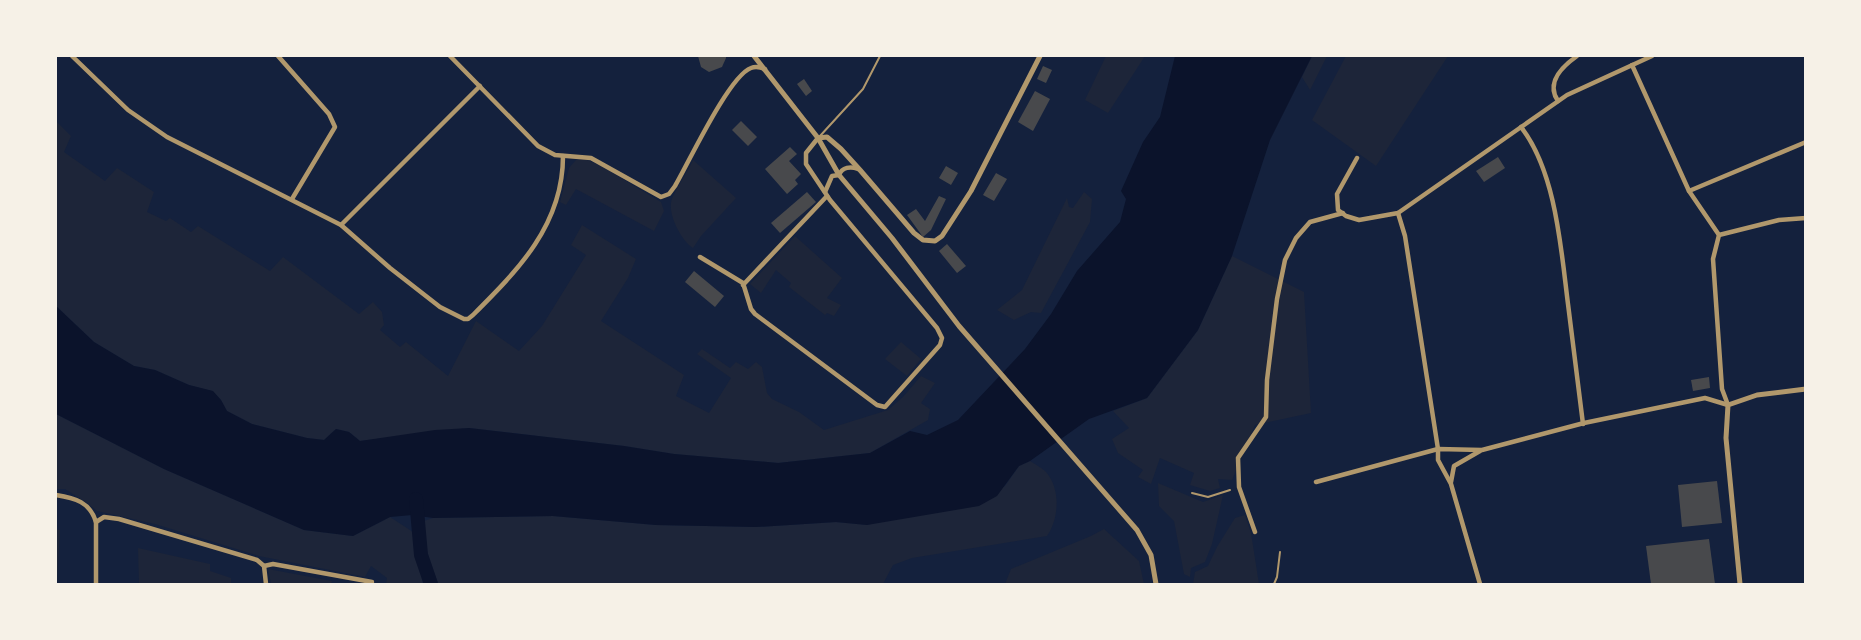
<svg xmlns="http://www.w3.org/2000/svg" width="1861" height="640" font-family="'PT Sans Narrow',sans-serif">
<style>
.green{fill:#1d2539}
.water{fill:#0b132b}
.lines{fill:none;stroke-linecap:round;stroke-linejoin:round}
.river{stroke:#0b132b;stroke-width:14}
.building{fill:#48494c}
.service{stroke:#b1986c;stroke-width:2}
.minor{stroke:#b1986c;stroke-width:4.5}
.tertiary{stroke:#b1986c;stroke-width:5}
</style>
<rect width="100%" height="100%" fill="#14213d"/>
<g class="green">
<polygon points="1106,56 1145,56 1108,113 1085,100"/>
<polygon points="1312,56 1327,56 1310,90 1302,77"/>
<polygon points="1346,56 1448,56 1376,166 1312,120"/>
<polygon points="56,121 71,136 64,152 105,181 117,168 154,192 147,212 166,221 170,218 191,232 198,226 270,271 283,257 359,314 373,302 382,312 384,325 380,330 400,347 406,342 448,376 476,321 519,351 542,326 586,255 571,245 582,225 636,259 628,278 601,321 684,375 676,396 709,413 731,378 697,354 702,349 730,368 736,362 748,369 756,362 762,367 767,393 772,399 799,412 824,430 888,410 903,397 921,376 935,383 921,403 930,409 928,420 870,453 778,463 674,454 624,446 469,428 360,441 349,432 336,429 324,440 307,438 252,424 227,411 221,400 212,391 189,385 155,370 134,366 94,342 56,306"/>
<polygon points="585,159 601,166 661,202 664,211 654,231 576,189 566,205 560,202 569,168 576,160"/>
<path d="M693 160 736 198 701 236 693 248C682 241 669 217 671 203 672 194 689 170 693 160Z"/>
<polygon points="1084,192 1092,199 1090,222 1041,313 1031,312 1014,320 997,310 1022,290 1067,198 1069,207 1073,208"/>
<polygon points="795,236 842,278 827,298 841,305 834,316 827,313 825,315 789,287 791,283 776,270 761,293 750,284"/>
<polygon points="1232,256 1304,292 1311,413 1255,425 1232,480 1218,479 1220,488 1210,491 1190,485 1194,473 1160,458 1151,484 1138,477 1143,470 1118,453 1112,439 1129,428 1113,411 1147,398 1198,330"/>
<polygon points="901,342 921,359 907,376 885,359"/>
<polygon points="56,414 164,469 304,530 353,536 390,517 413,532 423,584 386,584 387,578 371,566 365,577 259,556 155,524 97,511 87,503 65,489 56,489"/>
<path d="M1030 461C1035 464 1042 468 1046 472 1061 489 1059 519 1047 536L912 558 893 565 883 584 851 583 850 584H438L423 540 424 521 433 518 553 516 656 525 756 527 836 522 867 525 1005 486 1019 466Z"/>
<polygon points="1158,483 1203,502 1223,495 1212,544 1205,562 1191,568 1190,577 1184,574 1174,521 1159,506"/>
<polygon points="1245,515 1251,533 1259,584 1193,584 1195,572 1208,566 1217,547 1235,518"/>
<polygon points="56,529 60,530 57,584 56,584"/>
<polygon points="1104,529 1139,561 1144,584 1005,584 1011,569 1091,536"/>
<polygon points="138,548 210,564 210,571 231,578 231,584 139,584"/>
<polygon points="268,569 332,581 331,584 271,584"/>
</g>
<polygon class="water" points="1175,56 1312,56 1270,140 1232,256 1198,330 1147,398 1089,419 1030,461 1019,466 997,496 979,506 867,525 836,522 756,527 656,525 553,516 433,518 412,515 390,517 353,536 304,530 164,469 56,414 56,306 94,342 134,366 155,370 189,385 213,391 221,400 227,411 252,424 307,438 324,440 336,429 349,432 360,441 435,430 469,428 624,446 674,454 778,463 870,453 910,431 927,435 958,420 1025,349 1051,314 1077,271 1120,222 1126,199 1121,191 1143,142 1160,117"/>
<g class="lines">
<polyline class="river" points="416,499 421,555 431,584"/>
</g>
<g class="building">
<polygon points="698,56 726,56 726,58 722,67 709,72 701,67"/>
<polygon points="1043,66 1052,70 1046,83 1037,79"/>
<polygon points="804,79 812,91 806,96 797,84"/>
<polygon points="1035,91 1050,99 1033,131 1018,122"/>
<polygon points="741,121 757,137 748,146 732,130"/>
<polygon points="790,147 797,154 789,161 801,174 795,180 798,184 787,194 765,169"/>
<polygon points="1498,157 1505,168 1484,182 1476,171"/>
<polygon points="946,166 958,173 951,185 939,178"/>
<polygon points="996,173 1007,179 994,201 983,195"/>
<polygon points="807,192 816,202 780,233 771,223"/>
<polygon points="939,196 946,199 931,230 923,237 907,215 916,209 925,221"/>
<polygon points="947,244 966,266 957,273 939,251"/>
<polygon points="694,271 724,296 715,307 685,282"/>
<polygon points="1709,377 1710,388 1693,391 1691,380"/>
<polygon points="1717,481 1722,523 1682,527 1678,485"/>
<polygon points="1709,539 1715,584 1651,584 1646,546"/>
</g>
<g class="lines">
<g class="service">
<polyline points="820,136 863,89 880,56"/>
<polyline points="1192,493 1208,497 1230,490"/>
<polyline points="1274,584 1277,577 1280,552"/>
</g>
<g class="minor">
<path d="M72 56 128 110 167 137 341 225 390 268 440 307 464 319H468L473 315C518 270 563 225 563 156"/>
<polyline points="278,56 329,114 335,127 292,199"/>
<path d="M450 56 538 146 555 155 591 158 661 197 669 194 675 186C689 162 729 76 751 68 756 66 760 67 765 69"/>
<polyline points="1632,65 1689,191 1719,235 1713,259 1722,389 1728,405"/>
<path d="M1558 101C1545 82 1563 66 1577 56"/>
<path d="M1521 127C1556 172 1561 249 1568 304 1573 344 1578 384 1583 424"/>
<polyline points="1357,158 1337,194 1338,210 1346,216 1359,220 1398,213 1567,95 1652,56"/>
<polyline points="1689,191 1806,142"/>
<path d="M825 192 832 176 839 175C842 167 851 166 858 169"/>
<polyline points="1398,213 1405,236 1438,449 1438,460 1451,484 1480,584"/>
<polyline points="341,225 480,86"/>
<polyline points="1719,235 1779,220 1806,218"/>
<polyline points="700,257 743,283 751,309 755,314 877,405 885,407 940,345 942,338 937,328 830,200 806,164 806,153 818,138"/>
<polyline points="743,285 827,196"/>
<polyline points="1316,482 1438,449 1482,450 1584,423 1705,398 1728,405"/>
<polyline points="1451,482 1454,466 1480,451"/>
<path d="M56 495C75 498 90 502 96 522V584"/>
<polyline points="96,522 104,517 119,519 257,560 264,566 266,584"/>
<polyline points="1255,532 1239,487 1238,458 1266,417 1267,380 1277,299 1285,260 1296,238 1310,222 1343,213"/>
<polyline points="264,566 273,564 372,582"/>
</g>
<g class="tertiary">
<polyline points="754,56 818,138 839,175 892,238 959,326 1137,530 1151,555 1156,584"/>
<polyline points="818,138 827,137 841,149 860,170 914,233 923,240 935,241 942,236 971,191 1040,56"/>
<polyline points="1740,584 1726,438 1728,405 1757,395 1806,389"/>
</g>
</g>
<rect width="1861" height="640" fill="none" stroke="#f6f1e7" stroke-width="114"/>
</svg>
